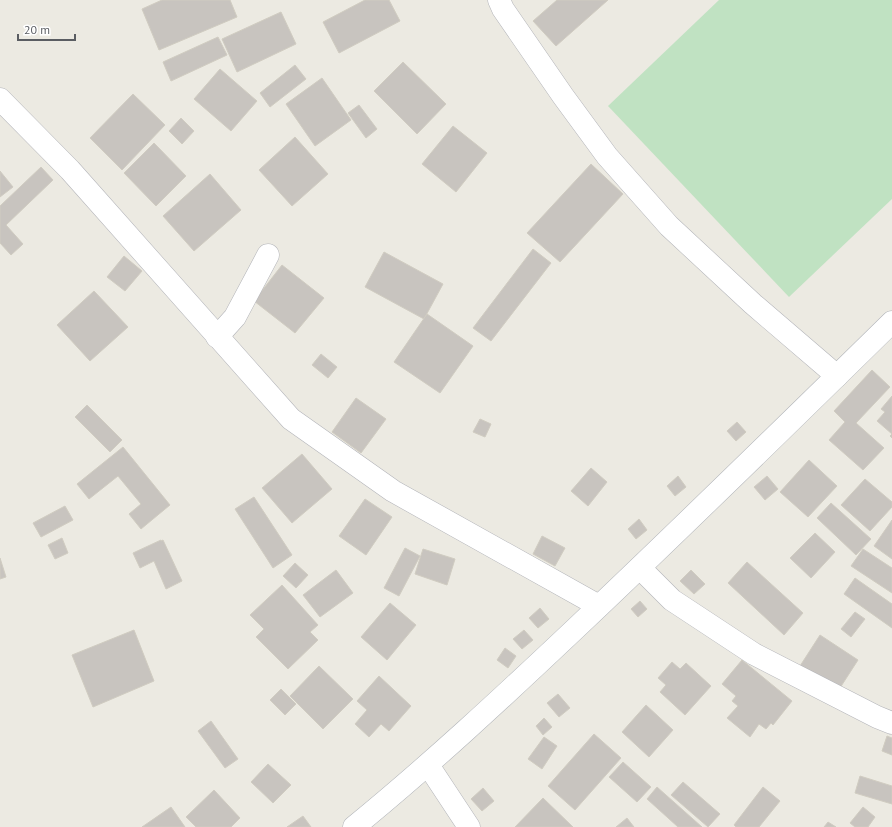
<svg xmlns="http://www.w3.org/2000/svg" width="892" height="827" font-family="'PT Sans',sans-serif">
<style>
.green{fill:#c0e2c2}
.building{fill:#c8c4bf;stroke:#d0ccc1}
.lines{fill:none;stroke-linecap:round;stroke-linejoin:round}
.street-casing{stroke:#b3b4b9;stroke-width:23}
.secondary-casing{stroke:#b1b4b9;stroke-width:23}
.street{stroke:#fff;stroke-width:22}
.secondary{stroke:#fff;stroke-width:22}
</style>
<rect width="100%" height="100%" fill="#eceae2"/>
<polygon class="green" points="719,0 892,0 892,199 789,297 608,106"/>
<g class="building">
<polygon points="162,0 230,0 237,17 159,50 142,9"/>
<polygon points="365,0 389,0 400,21 339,53 323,22"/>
<polygon points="557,0 608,0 556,46 533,21"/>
<polygon points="281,12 296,44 237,72 222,39"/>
<polygon points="218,37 227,55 171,81 163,62"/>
<polygon points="403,62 446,104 417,134 374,91"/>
<polygon points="295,65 306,79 270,107 260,93"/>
<polygon points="220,69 257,101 231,131 194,99"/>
<polygon points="322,78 351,120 315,146 286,104"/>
<polygon points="133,94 165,125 122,170 90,138"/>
<polygon points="359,105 377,129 366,138 348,113"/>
<polygon points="181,118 194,131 182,144 169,131"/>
<polygon points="453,126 487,153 456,192 422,164"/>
<polygon points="295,137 328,174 292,206 259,170"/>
<polygon points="154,143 186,176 156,206 124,173"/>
<polygon points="591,164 623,194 560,262 527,233"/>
<polygon points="41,167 53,180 6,225 23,244 11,255 0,243 0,206"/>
<polygon points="0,171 13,187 0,197"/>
<polygon points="210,174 241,210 194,251 163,216"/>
<polygon points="533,249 551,263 491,341 473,328"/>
<polygon points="384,252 443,284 424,319 365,287"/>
<polygon points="124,256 142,271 125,291 107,277"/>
<polygon points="282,265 324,298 295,333 254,301"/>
<polygon points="94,291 128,327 90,361 57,325"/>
<polygon points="427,314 473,346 440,393 394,362"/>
<polygon points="321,354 337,367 328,378 312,365"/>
<polygon points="872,370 890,387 856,423 884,448 863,470 829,440 845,422 834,411"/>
<polygon points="892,396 892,438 890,436 892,434 877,421 885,412 881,409"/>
<polygon points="356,398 386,419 361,453 332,432"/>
<polygon points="87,405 122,440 110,452 75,417"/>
<polygon points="480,419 491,424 485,437 473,432"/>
<polygon points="737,422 746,432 736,441 727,431"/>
<polygon points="123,447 170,505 141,529 129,514 141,504 118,476 89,499 77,484"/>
<polygon points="302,454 332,489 292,523 262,488"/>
<polygon points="809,460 837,486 808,517 780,492"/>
<polygon points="591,468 607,482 588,506 571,491"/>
<polygon points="678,476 686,487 675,496 667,486"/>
<polygon points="767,476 778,489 765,500 754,487"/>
<polygon points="865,479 892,502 892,507 870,531 841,505"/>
<polygon points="254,497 292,555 273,568 235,509"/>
<polygon points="365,499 392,517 366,555 339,536"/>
<polygon points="831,503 871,539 856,555 817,518"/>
<polygon points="65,506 73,520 41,537 33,523"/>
<polygon points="639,519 647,530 636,539 628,529"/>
<polygon points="892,520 892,559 874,546"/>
<polygon points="815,533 835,552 811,578 790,558"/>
<polygon points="542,536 565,548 555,566 533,554"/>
<polygon points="62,538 68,553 55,559 48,545"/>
<polygon points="161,540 161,541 163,540 182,581 166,589 154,561 140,568 133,553"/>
<polygon points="405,548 420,556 399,596 384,588"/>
<polygon points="423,549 455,559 447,585 415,574"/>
<polygon points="863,549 892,568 892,593 851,566"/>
<polygon points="0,558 6,577 0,579"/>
<polygon points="747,562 803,613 784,635 728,583"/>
<polygon points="295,563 308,575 296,588 283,576"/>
<polygon points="336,570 353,593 320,617 303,595"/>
<polygon points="691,570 705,584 694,594 680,581"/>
<polygon points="855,578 892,604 892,628 844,594"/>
<polygon points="282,585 318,625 310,632 318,640 288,669 256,637 264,629 250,615"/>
<polygon points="640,601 647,609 638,617 631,609"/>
<polygon points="390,603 416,625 387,660 361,637"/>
<polygon points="540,608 549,619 538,628 529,618"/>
<polygon points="855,612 865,619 851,637 841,629"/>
<polygon points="134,630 154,681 93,707 72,655"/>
<polygon points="524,630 533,640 522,649 513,639"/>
<polygon points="820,635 858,660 838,691 800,666"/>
<polygon points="505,648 516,656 508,668 497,660"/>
<polygon points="742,660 792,701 773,725 771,723 766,729 759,724 750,737 727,718 738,706 732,701 736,696 722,684"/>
<polygon points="672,662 680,669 686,663 711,686 685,715 660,692 666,685 658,678"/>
<polygon points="319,666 353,699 323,729 290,696"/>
<polygon points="379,676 411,706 389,731 381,724 369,737 355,724 367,710 357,701"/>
<polygon points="281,689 296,704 285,715 270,700"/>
<polygon points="558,694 570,708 559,717 547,703"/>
<polygon points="646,705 673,730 649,757 622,732"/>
<polygon points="544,718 552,727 543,735 536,726"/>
<polygon points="211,721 238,759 225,768 198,731"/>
<polygon points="594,734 621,758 575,810 548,786"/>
<polygon points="887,736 892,738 892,755 882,751"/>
<polygon points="544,737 557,746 542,769 528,759"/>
<polygon points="623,762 651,787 637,802 609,777"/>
<polygon points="268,764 291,785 273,803 251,782"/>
<polygon points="860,776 892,786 892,804 855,793"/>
<polygon points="683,782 720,814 708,827 671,795"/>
<polygon points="657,787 702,827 678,827 647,799"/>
<polygon points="763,787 780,801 759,827 736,827 734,825"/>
<polygon points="483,788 494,801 482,811 471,799"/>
<polygon points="214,790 240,818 231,827 196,827 186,817"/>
<polygon points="543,798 573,827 515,827"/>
<polygon points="171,807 185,827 142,827"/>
<polygon points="863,807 875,817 868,827 855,827 850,823"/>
<polygon points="303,816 311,827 287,827"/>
<polygon points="627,818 634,827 616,827"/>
<polygon points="828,822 836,827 824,827"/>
</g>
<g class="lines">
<defs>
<g id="street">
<polyline points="499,0 503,9 563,96 607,156 669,226 753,304 837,376"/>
<polyline points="0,99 70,170 291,419 393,491 599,606"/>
<polyline points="217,337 235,317 268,255"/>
<polyline points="640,568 672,600 754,654 877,717 892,723"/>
<polyline points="428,765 469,827"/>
</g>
<path id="secondary" d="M354 827C431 764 503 697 575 629 682 528 787 425 892 322"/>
</defs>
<use href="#street" class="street-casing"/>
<use href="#secondary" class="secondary-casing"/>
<use href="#street" class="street"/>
<use href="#secondary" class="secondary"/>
</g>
<path d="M18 34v6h57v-6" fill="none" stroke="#5a5d62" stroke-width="2"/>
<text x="24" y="34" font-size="12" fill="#5a5d62" stroke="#ffffff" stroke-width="3" paint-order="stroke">20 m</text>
</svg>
